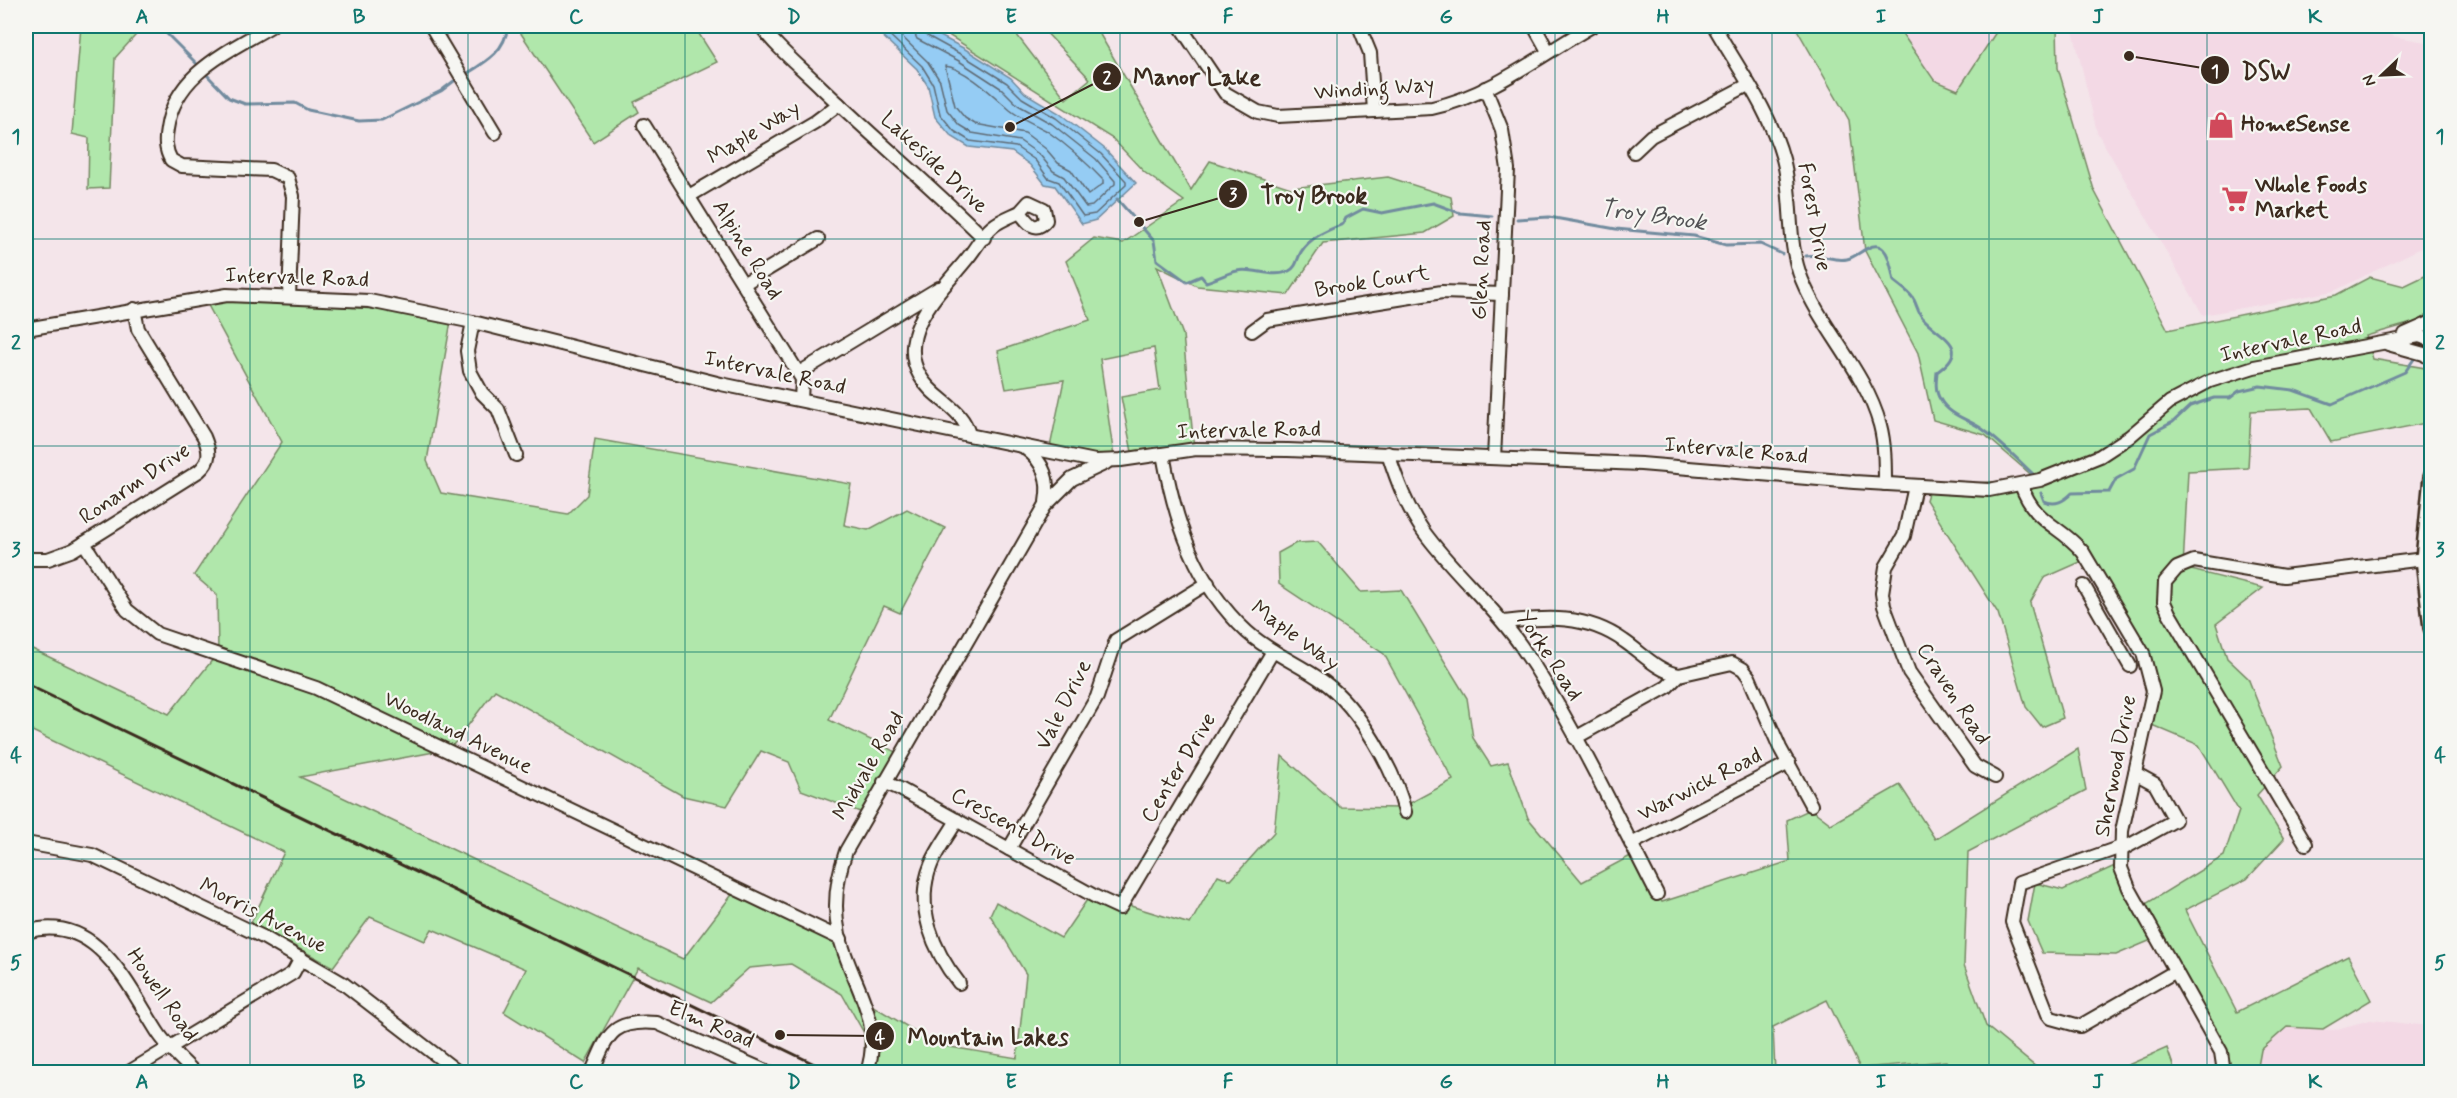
<svg xmlns="http://www.w3.org/2000/svg" width="2457" height="1098" font-family="Mynerve,sans-serif">
<style>
.built{fill:#f3d9e5}
.green{fill:#b0e7ab;stroke:#768864;stroke-width:1.5}
.water{fill:#95ccf4;stroke:#718b9e;stroke-width:1.5}
.lines{fill:none;stroke-linecap:round;stroke-linejoin:round}
.shore{stroke:#5f6b74;stroke-width:1.5}
.stream{stroke:#718b9e;stroke-width:3}
.minor-casing{stroke:#3b2a1e;stroke-width:16}
.major-casing{stroke:#3b2a1e;stroke-width:20}
.minor{stroke:#f6f6f2;stroke-width:12}
.major{stroke:#f6f6f2;stroke-width:15}
.rail{stroke:#3b2a1e;stroke-width:3}
.grid{fill:none;stroke:#0f766e;stroke-width:1.5;stroke-opacity:0.55}
.labels{text-anchor:middle;dominant-baseline:central;stroke-width:4.5;stroke-linejoin:round;paint-order:stroke}
.street-label{font-size:22px;fill:#3b2a1e;stroke:#f6f6f2}
.poi-label{font-size:22px;font-weight:bold;fill:#3b2a1e;stroke:#f6f6f2;text-anchor:start}
.water-label{font-size:24px;font-style:italic;fill:#525254;stroke:#f6f6f2}
.leader{fill:none;stroke:#3b2a1e;stroke-width:2}
.callout-dot{fill:#3b2a1e;stroke:#f6f6f2;stroke-width:2}
.mark-label{font-size:18px;text-anchor:middle;font-weight:bold;fill:#fff}
.callout-label{font-size:24px;text-anchor:middle;font-weight:bold;fill:#3b2a1e;stroke:#f6f6f2;stroke-width:4.5;stroke-linejoin:round;paint-order:stroke}
.neatline{fill:none;stroke:#0f766e;stroke-width:2}
.grid-label{font-size:20px;text-anchor:middle;font-weight:bold;fill:#0f766e}
</style>
<rect width="100%" height="100%" fill="#f4e5ea"/>
<filter id="ink" filterUnits="userSpaceOnUse"><feTurbulence type="fractalNoise" baseFrequency=".0167" numOctaves="2"/><feDisplacementMap in="SourceGraphic" scale="12" xChannelSelector="R" yChannelSelector="G"/><feConvolveMatrix kernelMatrix="1 2 1 2 8 2 1 2 1" color-interpolation-filters="sRGB"/></filter>
<g filter="url(#ink)">
<g class="built">
<polygon points="1897,26 2000,26 1958,90 1934,80"/>
<polygon points="2072,26 2383,26 2392,36 2431,43 2431,243 2334,291 2203,315 2097,132"/>
<polygon points="2370,1020 2431,1026 2430,1072 2257,1072 2261,1050 2288,1027 2333,1030"/>
</g>
<g class="green">
<polygon points="81,26 144,26 115,58 109,188 88,189 89,138 72,134"/>
<polygon points="516,26 694,26 717,62 634,102 639,112 593,142"/>
<polygon points="934,26 1010,26 1066,99 1090,79 1040,26 1095,26 1191,190 1210,161 1291,188 1388,177 1451,197 1454,216 1425,233 1323,243 1288,295 1197,286 1157,266 1183,335 1194,448 1133,457 1121,397 1160,390 1154,348 1100,359 1114,457 1049,452 1064,380 1006,389 998,351 1090,320 1066,261 1094,238 1123,243 1184,201 1144,172 1113,139"/>
<polygon points="1795,26 1897,26 1934,80 1958,90 2000,26 2057,26 2058,68 2094,190 2168,330 2336,295 2370,277 2404,286 2431,273 2431,312 2419,321 2366,336 2373,359 2431,369 2431,422 2331,442 2311,408 2251,411 2248,468 2188,471 2183,568 2263,588 2216,624 2227,658 2248,678 2283,766 2257,795 2284,839 2247,879 2185,910 2237,1012 2348,956 2371,1000 2323,1029 2287,1027 2261,1050 2257,1072 2222,1072 2223,1062 2156,938 2116,955 2042,953 2028,921 2035,883 2063,890 2119,864 2141,907 2224,856 2239,811 2199,745 2147,723 2150,673 2087,559 2044,578 2030,603 2063,718 2042,727 2026,707 1998,613 1926,500 1930,486 2036,479 1985,435 1933,420 1918,353 1865,251 1849,120"/>
<polygon points="203,296 452,315 427,461 441,493 568,514 587,495 595,439 851,484 844,525 868,530 907,509 945,528 900,613 884,606 829,720 900,754 863,813 801,790 789,762 761,751 727,806 683,796 495,690 450,749 300,777 683,959 737,888 838,935 868,1003 938,1045 1017,1058 1026,974 990,915 996,902 1061,938 1091,894 1190,924 1218,875 1231,880 1274,832 1282,756 1340,807 1401,808 1453,780 1384,654 1279,584 1278,553 1296,543 1318,542 1361,592 1401,590 1467,698 1473,738 1491,766 1508,762 1528,818 1582,882 1636,853 1662,902 1790,861 1787,820 1811,809 1831,824 1900,785 1935,839 2078,749 2086,790 1968,852 1964,965 1986,1026 2042,1072 1955,1072 1946,1061 1860,1068 1827,1000 1773,1027 1775,1072 865,1072 864,1033 842,994 791,964 749,968 711,1002 638,968 585,1063 504,1012 526,969 432,929 425,941 370,917 333,967 251,923 284,852 26,728 26,646 169,714 218,653 217,595 194,575 282,442"/>
<polygon points="2167,1048 2174,1068 2169,1072 2112,1072"/>
</g>
<polygon class="water" points="864,26 921,26 965,49 1011,78 1025,93 1059,113 1105,149 1136,183 1096,220 1082,224 1055,186 1045,184 1030,165 1012,152 969,147 951,136 935,117 928,86 917,69 877,31 866,30"/>
<g class="lines">
<g class="shore">
<polyline points="880,26 922,66 933,84 940,114 954,131 970,141 1016,147 1035,160 1048,178 1059,182 1083,216 1095,214 1126,185 1126,181 1101,154 1056,118 1022,98 1007,83 962,55 922,33 919,26"/>
<polyline points="891,26 928,62 940,81 947,110 959,125 972,133 1020,141 1040,155 1053,171 1064,177 1086,207 1092,206 1115,184 1115,181 1096,159 1052,124 1018,105 1002,89 959,61 917,39 911,26"/>
<path d="M945 66C965 68 995 97 1010 110 1021 119 1035 124 1047 131 1067 145 1086 162 1103 180V184L1088 195 1071 170 1058 163 1046 149 1025 133 975 124 965 118 955 106Z"/>
</g>
<g class="stream">
<polyline points="159,26 196,63"/>
<path d="M468 73C489 60 505 50 508 26"/>
<polyline points="207,75 229,98 245,104 295,103 308,110 359,121 382,120 441,91 454,81"/>
<path d="M1117 199 1154 241 1157 260 1187 282 1201 276 1206 282C1217 279 1227 273 1237 271 1254 267 1272 279 1289 271 1297 267 1297 259 1301 252 1310 237 1328 230 1343 224L1346 218 1363 209 1382 213 1433 203 1460 213 1492 216"/>
<polyline points="1517,219 1549,217 1616,229 1694,236 1726,245 1760,244 1782,254"/>
<path d="M1806 256C1820 253 1834 262 1847 259 1855 257 1861 251 1868 248 1889 237 1891 270 1894 281 1900 286 1911 293 1914 300 1917 306 1918 312 1922 317 1939 337 1974 346 1937 372 1936 381 1935 391 1940 399 1950 417 1970 419 1985 431 2003 444 2018 460 2034 475"/>
<path d="M2041 493 2044 501C2056 506 2064 501 2072 493L2109 492 2116 479 2134 469 2150 434 2173 422 2190 406 2214 398H2230L2239 391 2260 386 2293 390 2332 404 2405 372 2414 359"/>
</g>
<defs>
<g id="minor">
<path d="M271 26C228 52 175 73 167 129 165 140 165 149 171 160L182 166 271 170 288 178 293 196 289 297"/>
<polyline points="431,26 495,133"/>
<path d="M761 26C777 49 802 68 822 88 875 139 931 186 984 238"/>
<path d="M1180 26 1225 93 1258 112 1278 116 1432 108C1489 96 1541 55 1592 26"/>
<polyline points="1359,26 1370,53 1374,111"/>
<polyline points="1534,26 1548,51"/>
<path d="M1714 26C1738 68 1770 111 1783 159 1794 199 1786 242 1802 280 1823 331 1865 371 1880 425 1885 444 1885 464 1885 484"/>
<polyline points="1485,88 1502,130 1508,169 1494,458"/>
<polyline points="644,125 802,379 801,400"/>
<polyline points="1634,152 1651,136 1748,85"/>
<polyline points="689,196 815,122 839,104"/>
<polyline points="743,284 818,239"/>
<polyline points="473,322 467,351 470,371 482,393 498,409 516,455"/>
<polyline points="26,329 227,295 369,301 473,322 721,384 1095,461 1121,460 1196,449 1288,450 1641,464 1854,482 1989,490 2040,480 2100,456 2129,437 2170,402 2210,381 2254,367 2419,336 2432,340"/>
<polyline points="1252,331 1267,320 1442,292 1502,294"/>
<polyline points="2405,334 2432,322"/>
<polyline points="2388,344 2424,354 2432,360"/>
<polyline points="799,373 939,288"/>
<path d="M969 435C963 407 933 400 920 376 895 333 941 291 966 260 975 250 982 235 992 227 1000 220 1012 216 1020 212L1029 202 1044 209 1046 220C1035 234 1027 222 1020 212"/>
<path d="M1026 449C1044 462 1050 481 1046 502"/>
<path d="M1388 453C1397 481 1407 508 1424 532 1453 572 1493 605 1521 646 1574 724 1614 811 1657 894"/>
<path d="M1163 454C1175 521 1195 584 1247 632 1270 653 1300 664 1324 682 1359 708 1395 770 1405 812"/>
<path d="M2021 485C2036 525 2058 523 2083 552L2143 653 2153 691 2122 831 2121 868 2129 888 2221 1052 2224 1072"/>
<polyline points="1915,486 1904,536 1886,567 1882,593 1884,606 1909,672 1975,766 1995,777"/>
<polyline points="84,543 127,610 157,634 316,688 841,939"/>
<path d="M26 559H48L73 550 199 471C211 461 210 451 204 437L138 329 134 309"/>
<polyline points="2084,586 2130,666"/>
<path d="M1504 622C1547 617 1586 614 1624 641 1642 653 1657 671 1679 675"/>
<polyline points="1575,738 1667,687 1679,675 1732,663 1743,669 1749,677 1780,748 1811,805"/>
<polyline points="884,782 900,789 1096,897 1120,908 1273,651"/>
<path d="M957 820C949 835 937 849 931 865 914 906 934 952 959 983"/>
<polyline points="26,843 92,855 263,937 344,984 458,1072"/>
<polyline points="1631,844 1789,763"/>
<polyline points="2306,844 2169,613 2164,602 2165,582 2177,568 2194,561 2284,576 2424,559"/>
<polyline points="2121,847 2019,883 2012,922 2048,1014 2051,1018 2080,1026 2176,971"/>
<polyline points="1009,849 1097,697 1116,640 1208,583"/>
<polyline points="2121,850 2175,820 2155,784 2135,773"/>
<path d="M26 932C96 911 127 984 157 1031 167 1047 181 1059 194 1072"/>
<polyline points="129,1072 293,973 301,958"/>
<path d="M592 1072C608 1035 611 1019 657 1023L768 1072"/>
<path d="M867 1072C885 1018 850 983 839 934 833 907 837 877 846 851L1045 506 1072 479 1106 463"/>
</g>
<polyline id="major" points="2432,477 2424,559 2432,628"/>
</defs>
<use href="#minor" class="minor-casing"/>
<use href="#major" class="major-casing"/>
<use href="#minor" class="minor"/>
<use href="#major" class="major"/>
<polyline class="rail" points="26,684 831,1072"/>
</g>
</g>
<path class="grid" d="M250 26V1072M468 26V1072M685 26V1072M902 26V1072M1120 26V1072M1337 26V1072M1555 26V1072M1772 26V1072M1989 26V1072M2207 26V1072M26 239H2432M26 446H2432M26 652H2432M26 859H2432"/>
<defs>
<symbol id="shop-bare" viewBox="-9 -9 18 18"><path d="M-5-2.5h2.3a2.7 3.5 0 0 1 5.4 0H5L5.5 6h-11ZM-1.5-2.5h3a1.5 2.3 0 0 0-3 0Z" fill="#d1495b" stroke="#f6f6f2" stroke-width="2.5" paint-order="stroke"/></symbol>
<symbol id="supermarket-bare" viewBox="-9 -9 18 18"><path d="M-6-5.5h2.5l.6 2H6L4.5 2H-2.5L-4.4-4H-6ZM-1.5 3.2a1.3 1.3 0 1 0 .1 0ZM3 3.2a1.3 1.3 0 1 0 .1 0Z" fill="#d1495b" stroke="#f6f6f2" stroke-width="2.5" paint-order="stroke"/></symbol>
</defs>
<g fill-rule="evenodd">
<use href="#shop-bare" x="2202" y="106" width="38" height="38"/>
<use href="#supermarket-bare" x="2216" y="180" width="38" height="38"/>
</g>
<g class="labels">
<g class="street-label">
<text transform="translate(1374 89) rotate(-4)">Winding Way</text>
<text transform="translate(754 133) rotate(-31)">Maple Way</text>
<text transform="translate(934 163) rotate(43)">Lakeside Drive</text>
<text transform="translate(1814 217) rotate(80)">Forest Drive</text>
<text transform="translate(747 250) rotate(58)">Alpine Road</text>
<text transform="translate(1482 270) rotate(-87)">Glen Road</text>
<text transform="translate(297 278) rotate(2)">Intervale Road</text>
<text transform="translate(1372 282) rotate(-9)">Brook Court</text>
<text transform="translate(2291 341) rotate(-12)">Intervale Road</text>
<text transform="translate(775 373) rotate(12)">Intervale Road</text>
<text transform="translate(1249 431) rotate(-1)">Intervale Road</text>
<text transform="translate(1736 451) rotate(5)">Intervale Road</text>
<text transform="translate(135 484) rotate(-34)">Ronarm Drive</text>
<text transform="translate(1295 636) rotate(36)">Maple Way</text>
<text transform="translate(1549 656) rotate(57)">Yorke Road</text>
<text transform="translate(1953 694) rotate(57)">Craven Road</text>
<text transform="translate(1064 705) rotate(-63)">Vale Drive</text>
<text transform="translate(458 733) rotate(26)">Woodland Avenue</text>
<text transform="translate(869 766) rotate(-60)">Midvale Road</text>
<text transform="translate(2116 766) rotate(-79)">Sherwood Drive</text>
<text transform="translate(1179 768) rotate(-59)">Center Drive</text>
<text transform="translate(1700 785) rotate(-27)">Warwick Road</text>
<text transform="translate(1013 827) rotate(29)">Crescent Drive</text>
<text transform="translate(263 916) rotate(27)">Morris Avenue</text>
<text transform="translate(162 995) rotate(55)">Howell Road</text>
<text transform="translate(711 1025) rotate(23)">Elm Road</text>
</g>
<g class="poi-label">
<text x="2241" y="125">HomeSense</text>
<text x="2255" y="186">Whole Foods<tspan x="2255" dy="25">Market</tspan></text>
</g>
<g class="water-label">
<text transform="translate(1653 216) rotate(8)">Troy Brook</text>
</g>
</g>
<path class="leader" d="M2129 56L2215 70M1010 127L1107 77M1139 222L1233 194M780 1035L880 1036"/>
<g class="callout-dot">
<circle cx="2129" cy="56" r="6"/>
<circle cx="1010" cy="127" r="6"/>
<circle cx="1139" cy="222" r="6"/>
<circle cx="780" cy="1035" r="6"/>
<circle cx="2215" cy="70" r="15"/>
<circle cx="1107" cy="77" r="15"/>
<circle cx="1233" cy="194" r="15"/>
<circle cx="880" cy="1036" r="15"/>
</g>
<g class="mark-label">
<text x="2215" y="77">1</text>
<text x="1107" y="83">2</text>
<text x="1233" y="200">3</text>
<text x="880" y="1043">4</text>
</g>
<g class="callout-label">
<text x="2266" y="79">DSW</text>
<text x="1197" y="85">Manor Lake</text>
<text x="1314" y="203">Troy Brook</text>
<text x="988" y="1045">Mountain Lakes</text>
</g>
<rect width="2457" height="1098" fill="none" stroke="#f6f6f2" stroke-width="66"/>
<g transform="translate(2382 75) rotate(247)" stroke="#f6f6f2" stroke-width="4.5" paint-order="stroke">
<path d="M0-4.5L10 22L0 15L-10 22Z" fill="#3b2a1e"/>
<text y="-9" font-size="16" font-weight="bold" text-anchor="middle" fill="#3b2a1e">N</text>
</g>
<rect x="33" y="33" width="2391" height="1032" class="neatline"/>
<g class="grid-label">
<text x="142" y="23">A</text>
<text x="359" y="23">B</text>
<text x="576" y="23">C</text>
<text x="794" y="23">D</text>
<text x="1011" y="23">E</text>
<text x="1228" y="23">F</text>
<text x="1446" y="23">G</text>
<text x="1663" y="23">H</text>
<text x="1881" y="23">I</text>
<text x="2098" y="23">J</text>
<text x="2315" y="23">K</text>
<text x="16" y="143">1</text>
<text x="2440" y="143">1</text>
<text x="16" y="349">2</text>
<text x="2440" y="349">2</text>
<text x="16" y="556">3</text>
<text x="2440" y="556">3</text>
<text x="16" y="762">4</text>
<text x="2440" y="762">4</text>
<text x="16" y="969">5</text>
<text x="2440" y="969">5</text>
<text x="142" y="1088">A</text>
<text x="359" y="1088">B</text>
<text x="576" y="1088">C</text>
<text x="794" y="1088">D</text>
<text x="1011" y="1088">E</text>
<text x="1228" y="1088">F</text>
<text x="1446" y="1088">G</text>
<text x="1663" y="1088">H</text>
<text x="1881" y="1088">I</text>
<text x="2098" y="1088">J</text>
<text x="2315" y="1088">K</text>
</g>
</svg>
